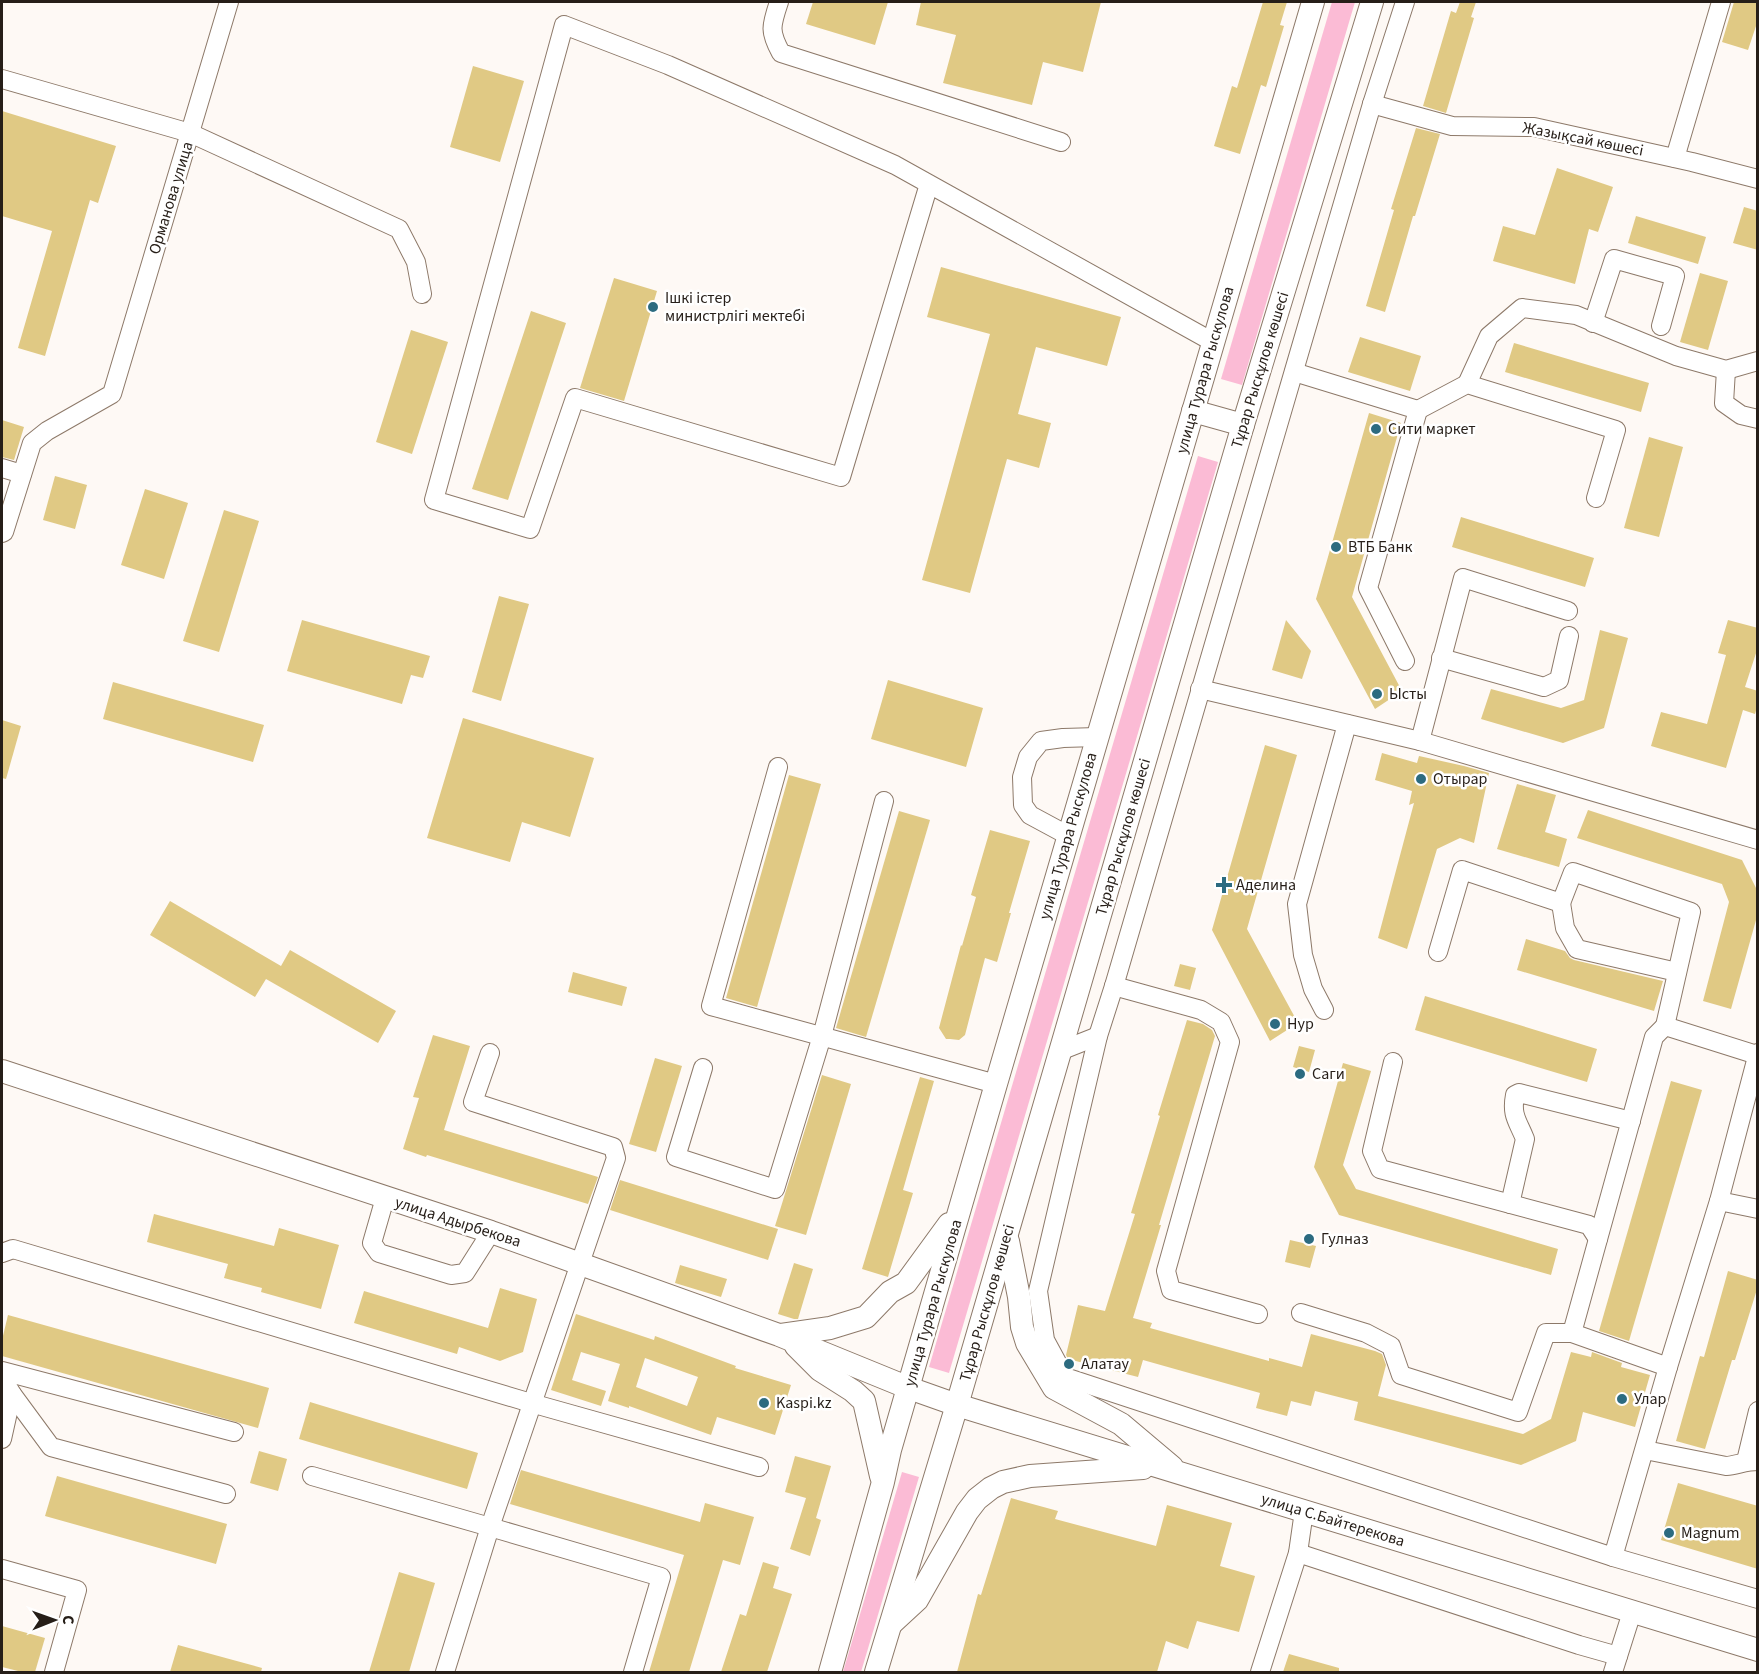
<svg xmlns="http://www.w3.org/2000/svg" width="1759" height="1674" font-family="'Source Sans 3',sans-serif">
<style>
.green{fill:#fbbbd5}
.building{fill:#e0c984;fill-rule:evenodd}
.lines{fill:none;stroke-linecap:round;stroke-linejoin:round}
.minor-casing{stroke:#8d7969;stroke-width:20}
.major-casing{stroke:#8d7969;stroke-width:24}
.minor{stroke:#fff;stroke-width:18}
.major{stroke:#fff;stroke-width:22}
.poi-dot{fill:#2c6b80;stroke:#fff;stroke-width:2}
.labels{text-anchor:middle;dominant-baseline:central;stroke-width:5;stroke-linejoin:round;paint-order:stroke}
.street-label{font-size:16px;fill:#261e18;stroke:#fff}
.poi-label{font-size:16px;fill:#261e18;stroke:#fff;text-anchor:start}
</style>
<rect width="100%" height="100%" fill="#fef9f5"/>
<g class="green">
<polygon points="1332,2 1355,2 1242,385 1221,379"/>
<polygon points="1198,456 1218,462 949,1373 929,1367"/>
<polygon points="902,1472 919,1477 861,1672 843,1672"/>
</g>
<g class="building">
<polygon points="813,2 888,2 875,45 806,24"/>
<polygon points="921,2 1101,2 1083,72 1043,62 1032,105 943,83 956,35 916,25"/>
<polygon points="1263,2 1287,2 1280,25 1284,26 1266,87 1261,85 1240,154 1214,146 1232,86 1237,88"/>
<polygon points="1460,2 1476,2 1471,17 1474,18 1446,113 1423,106 1451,11 1456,13"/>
<polygon points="1734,2 1758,2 1758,20 1748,50 1722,42"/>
<polygon points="473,66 524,81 500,162 450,147"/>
<polygon points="2,111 116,146 98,203 90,200 45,356 18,348 52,231 2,216"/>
<polygon points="1416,128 1440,134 1415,216 1413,216 1385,312 1366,306 1394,210 1391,209"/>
<polygon points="1557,168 1613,187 1598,232 1589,229 1575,284 1493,261 1503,226 1535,235"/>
<polygon points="1744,207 1758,211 1758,250 1733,243"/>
<polygon points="1636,216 1706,237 1698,264 1628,243"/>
<polygon points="941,267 1121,317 1107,366 1036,347 1018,414 1051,423 1039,468 1007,459 970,593 922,580 990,334 927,317"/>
<polygon points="1700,273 1728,281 1708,350 1680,342"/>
<polygon points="614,278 657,291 624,401 580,388"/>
<polygon points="531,311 566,323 508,500 472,489"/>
<polygon points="411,330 448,342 412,454 376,442"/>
<polygon points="1360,337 1421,356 1410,391 1348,372"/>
<polygon points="1514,343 1649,383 1641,412 1505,372"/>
<polygon points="1369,413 1401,423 1352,597 1402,691 1375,709 1316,599"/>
<polygon points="2,420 24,427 14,460 2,457"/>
<polygon points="1649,437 1683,447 1659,537 1624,528"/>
<polygon points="55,476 87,485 75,529 43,520"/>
<polygon points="145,489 188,503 164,579 121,565"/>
<polygon points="224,510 259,521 219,652 183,641"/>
<polygon points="1461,517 1594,558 1585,587 1452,547"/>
<polygon points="499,596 529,604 501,701 472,692"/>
<polygon points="302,620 430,656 423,678 411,675 402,704 287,671"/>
<polygon points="1286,620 1311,651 1302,679 1272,670"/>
<polygon points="1728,620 1758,628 1758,647 1745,687 1758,691 1758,704 1755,714 1743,710 1726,768 1651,746 1661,712 1707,724 1726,655 1718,653"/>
<polygon points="1600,630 1628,638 1604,728 1563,743 1481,719 1491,689 1561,708 1584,700"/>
<polygon points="888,680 983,708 966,767 871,739"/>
<polygon points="113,682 264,725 253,762 103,719"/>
<polygon points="463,718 594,758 570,837 522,822 510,862 427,838"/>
<polygon points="2,720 21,726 6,779 2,778"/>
<polygon points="1265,745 1297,755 1247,929 1298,1023 1270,1041 1212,930"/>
<polygon points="1382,753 1417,763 1419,756 1464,766 1489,773 1474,843 1460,838 1437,849 1407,949 1378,938 1414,803 1409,805 1412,791 1375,780"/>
<polygon points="789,775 821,784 757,1007 726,998"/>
<polygon points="1517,784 1556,795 1545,832 1567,839 1559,867 1497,849"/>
<polygon points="1588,810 1742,860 1758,892 1758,913 1731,1009 1703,1001 1729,902 1722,884 1577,838"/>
<polygon points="899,811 930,820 866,1037 836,1028"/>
<polygon points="990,830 1030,841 1009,913 1011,913 997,962 985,958 965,1035 959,1040 950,1039 946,1039 939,1028 961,945 962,946 976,897 971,895"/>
<polygon points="170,901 281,966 290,950 396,1011 378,1043 266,979 255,997 150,935"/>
<polygon points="1526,939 1565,951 1570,958 1574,960 1663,981 1654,1011 1517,970"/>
<polygon points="1180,964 1196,968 1190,990 1174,986"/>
<polygon points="573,972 627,987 622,1006 568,992"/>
<polygon points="1425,996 1597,1049 1587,1082 1415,1030"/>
<polygon points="1187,1020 1203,1024 1212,1030 1215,1036 1159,1225 1161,1225 1133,1318 1152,1323 1150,1328 1269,1361 1269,1358 1302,1367 1311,1334 1375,1351 1382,1354 1386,1365 1378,1396 1523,1434 1551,1419 1571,1352 1591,1357 1592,1352 1622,1363 1621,1367 1650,1375 1635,1427 1583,1412 1576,1441 1521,1465 1354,1420 1358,1402 1315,1391 1311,1406 1291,1401 1287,1416 1256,1408 1260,1393 1143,1360 1138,1377 1068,1359 1066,1355 1078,1305 1105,1311 1135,1214 1131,1213 1160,1116 1158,1115"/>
<polygon points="433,1035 470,1046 444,1130 598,1177 588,1204 427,1155 426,1157 403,1149 419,1098 413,1097"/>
<polygon points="1299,1046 1315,1050 1309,1072 1293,1067"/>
<polygon points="655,1058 682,1066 656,1152 629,1144"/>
<polygon points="1343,1063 1371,1071 1343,1165 1356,1189 1558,1249 1551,1275 1339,1215 1314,1167"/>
<polygon points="822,1075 851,1084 806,1235 775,1226"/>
<polygon points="920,1077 934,1081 903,1190 913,1193 888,1277 862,1269"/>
<polygon points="1671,1081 1702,1090 1629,1341 1599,1331"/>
<polygon points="620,1180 778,1229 768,1260 610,1210"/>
<polygon points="154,1214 274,1246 279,1228 339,1245 321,1309 261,1292 262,1288 224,1278 228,1264 147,1242"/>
<polygon points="1290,1240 1316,1246 1310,1268 1285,1262"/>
<polygon points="794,1263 813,1269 798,1319 794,1319 778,1314"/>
<polygon points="680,1265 727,1279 721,1297 675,1283"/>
<polygon points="1728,1271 1758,1280 1758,1286 1735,1360 1732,1360 1705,1449 1676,1441 1700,1356 1704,1357"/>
<polygon points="500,1288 537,1299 523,1352 500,1361 459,1347 457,1354 354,1323 364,1291 488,1328"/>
<path d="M576 1314 654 1340 655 1336 736 1366 735 1368 791 1385 775 1435 717 1417 711 1435 629 1406V1408L608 1401 620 1364 581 1352 572 1380 606 1391 601 1406 551 1390ZM645 1358 698 1377 687 1406 636 1387Z"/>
<polygon points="8,1315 269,1388 258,1428 2,1356 2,1340"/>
<polygon points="310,1402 478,1453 467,1489 299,1439"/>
<polygon points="259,1451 287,1459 278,1491 250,1483"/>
<polygon points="795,1456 831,1466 816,1518 821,1520 810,1556 790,1549 806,1498 785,1492"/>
<polygon points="521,1470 700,1522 705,1503 754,1517 740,1565 723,1560 689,1672 649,1672 684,1555 510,1504"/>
<polygon points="57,1476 227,1524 216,1564 45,1516"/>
<polygon points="1678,1483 1758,1506 1758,1569 1661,1540"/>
<polygon points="1011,1498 1058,1511 1055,1519 1156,1546 1167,1505 1232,1523 1220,1566 1255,1576 1239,1632 1197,1621 1188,1649 1166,1641 1157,1672 957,1672 978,1594 981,1595"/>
<polygon points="763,1562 779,1567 773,1588 792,1594 767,1672 721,1672 740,1614 746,1616"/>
<polygon points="399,1572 435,1583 409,1672 369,1672"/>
<polygon points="2,1626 45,1638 35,1672 22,1672 2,1667"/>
<polygon points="178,1645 262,1668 261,1672 170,1672"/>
<polygon points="1289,1654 1339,1668 1339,1672 1283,1672"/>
</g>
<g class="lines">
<defs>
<g id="minor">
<path d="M779 2C771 26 769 31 781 53L1061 142"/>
<polyline points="1405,2 1372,104 1114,986 1098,1036 1038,1291 1045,1340 1065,1377 1613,1557 1758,1599"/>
<polyline points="2,79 190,133 399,229 416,262 422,294"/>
<polyline points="1372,104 1452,126 1534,127 1692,162 1758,179"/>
<polyline points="1675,158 1721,2"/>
<polyline points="929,184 841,477 575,398 530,529 434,500 564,25 668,65 895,165 1213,342"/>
<polyline points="1593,323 1614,259 1675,276 1661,326"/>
<polyline points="1726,370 1724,403 1741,415 1758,419"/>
<polyline points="1294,372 1418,410 1368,588 1405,661"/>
<polyline points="1467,384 1489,336 1522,308 1576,315 1676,356 1726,370 1758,361"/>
<polyline points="1418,410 1467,384 1616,430 1596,498"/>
<polyline points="2,468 22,474"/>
<polyline points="2,533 4,532 32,443 47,431 112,394 229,2"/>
<polyline points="1441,658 1544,687 1559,680 1569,636"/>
<polyline points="1200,689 1420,741 1758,840"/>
<polyline points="1420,741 1463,578 1568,611"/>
<polyline points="778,767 711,1006 996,1084"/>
<polyline points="1069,836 1030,815 1023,805 1022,777 1028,757 1041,741 1063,738 1097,737"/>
<polyline points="1561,903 1565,928 1577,949 1677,972"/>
<polyline points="1438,952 1462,870 1561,903 1573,872 1691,912 1665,1026"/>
<polyline points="1114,986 1201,1010 1221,1022 1230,1042 1166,1271 1171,1290 1258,1314"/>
<polyline points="1324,1010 1313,989 1303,955 1297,904 1347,724"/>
<polyline points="1060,1051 1098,1036"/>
<polyline points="490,1053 473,1102 613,1147 616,1158 490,1527 661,1577 633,1672"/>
<polyline points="1393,1062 1372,1151 1380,1169 1589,1225 1598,1239"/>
<polyline points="703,1068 676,1157 775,1189 822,1036 884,801"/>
<polyline points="385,1198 372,1243 379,1253 451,1275 465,1273 491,1232"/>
<polyline points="1719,1201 1758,1209"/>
<path d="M1510 1204 1525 1139C1518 1121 1511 1116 1515 1095L1519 1093 1631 1121"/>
<polyline points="2,1253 13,1249 531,1403 759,1467"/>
<polyline points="1301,1313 1366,1333 1391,1346 1401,1375 1518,1412 1546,1333 1572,1333 1668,1367"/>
<polyline points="1572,1333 1654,1037 1665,1026 1757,1055"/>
<polyline points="2,1371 234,1432"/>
<polyline points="2,1377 12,1394 51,1447 226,1494"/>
<polyline points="2,1439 12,1394"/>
<path d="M1645 1450 1726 1466C1737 1465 1746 1461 1758 1461"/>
<polyline points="1746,1461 1758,1411"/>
<polyline points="312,1476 490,1527 445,1672"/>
<polyline points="1298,1553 1579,1645 1618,1656"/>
<polyline points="1613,1557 1668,1367 1719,1201 1758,1053"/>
<polyline points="2,1569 77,1590 54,1672"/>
<polyline points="1260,1672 1298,1553 1304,1511"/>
<polyline points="1613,1672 1632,1612"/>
</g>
<g id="major">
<polyline points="1193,411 1243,425"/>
<polyline points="2,1071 491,1232 779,1335 909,1388 957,1405 1758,1650"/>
<polyline points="1008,1241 1019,1297 1022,1327 1027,1343 1054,1388 1121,1424 1172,1467"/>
<polyline points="781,1335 830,1328 866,1317 890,1292 906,1283 949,1224"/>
<polyline points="796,1346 820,1370 853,1391 864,1401 881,1476"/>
<polyline points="891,1624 917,1600 967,1512 977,1499 991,1488 1003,1482 1030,1476 1143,1468"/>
<polyline points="830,1672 883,1482 890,1450 996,1084 1313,2"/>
<polyline points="876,1672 957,1405 1243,425 1372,2"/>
</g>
</defs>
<use href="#minor" class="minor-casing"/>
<use href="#major" class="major-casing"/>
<use href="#minor" class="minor"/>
<use href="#major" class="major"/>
</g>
<g class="poi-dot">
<circle cx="653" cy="307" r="6"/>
<circle cx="1376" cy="429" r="6"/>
<circle cx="1336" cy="547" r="6"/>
<circle cx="1377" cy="694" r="6"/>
<circle cx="1421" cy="779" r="6"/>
<path d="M1221 876h6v6h6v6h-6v6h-6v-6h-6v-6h6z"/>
<circle cx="1275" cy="1024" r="6"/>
<circle cx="1300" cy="1074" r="6"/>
<circle cx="1309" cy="1239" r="6"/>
<circle cx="1069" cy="1364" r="6"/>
<circle cx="1622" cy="1399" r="6"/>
<circle cx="764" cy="1403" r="6"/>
<circle cx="1669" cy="1533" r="6"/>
</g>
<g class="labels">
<g class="street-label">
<text transform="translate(1583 139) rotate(11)">Жазықсай көшесі</text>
<text transform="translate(171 198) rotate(-73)">Орманова улица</text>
<text transform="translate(1205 370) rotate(-74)">улица Турара Рыскулова</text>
<text transform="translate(1260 370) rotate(-73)">Тұрар Рыскұлов көшесі</text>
<text transform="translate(1068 836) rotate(-74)">улица Турара Рыскулова</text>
<text transform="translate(1123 837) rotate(-74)">Тұрар Рыскұлов көшесі</text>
<text transform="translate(458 1222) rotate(18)">улица Адырбекова</text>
<text transform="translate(933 1303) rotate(-74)">улица Турара Рыскулова</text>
<text transform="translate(987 1303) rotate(-74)">Тұрар Рыскұлов көшесі</text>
<text transform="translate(1333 1520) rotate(17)">улица С.Байтерекова</text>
</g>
<g class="poi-label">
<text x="665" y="298">Ішкі істер<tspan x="665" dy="18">министрлігі мектебі</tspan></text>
<text x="1388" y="429">Сити маркет</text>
<text x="1348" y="547">ВТБ Банк</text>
<text x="1389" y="694">Ысты</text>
<text x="1433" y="779">Отырар</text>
<text x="1236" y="885">Аделина</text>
<text x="1287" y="1024">Нур</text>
<text x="1312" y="1074">Саги</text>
<text x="1321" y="1239">Гулназ</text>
<text x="1081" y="1364">Алатау</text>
<text x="1634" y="1399">Улар</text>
<text x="776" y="1403">Kaspi.kz</text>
<text x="1681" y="1533">Magnum</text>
</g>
</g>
<rect width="1759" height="1674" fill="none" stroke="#261e18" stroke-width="6"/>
<g transform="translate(54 1620) rotate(89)" stroke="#ffffff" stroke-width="4.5" paint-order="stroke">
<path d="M0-4.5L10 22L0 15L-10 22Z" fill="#261e18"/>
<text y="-9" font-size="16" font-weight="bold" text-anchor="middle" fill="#261e18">С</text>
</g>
</svg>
